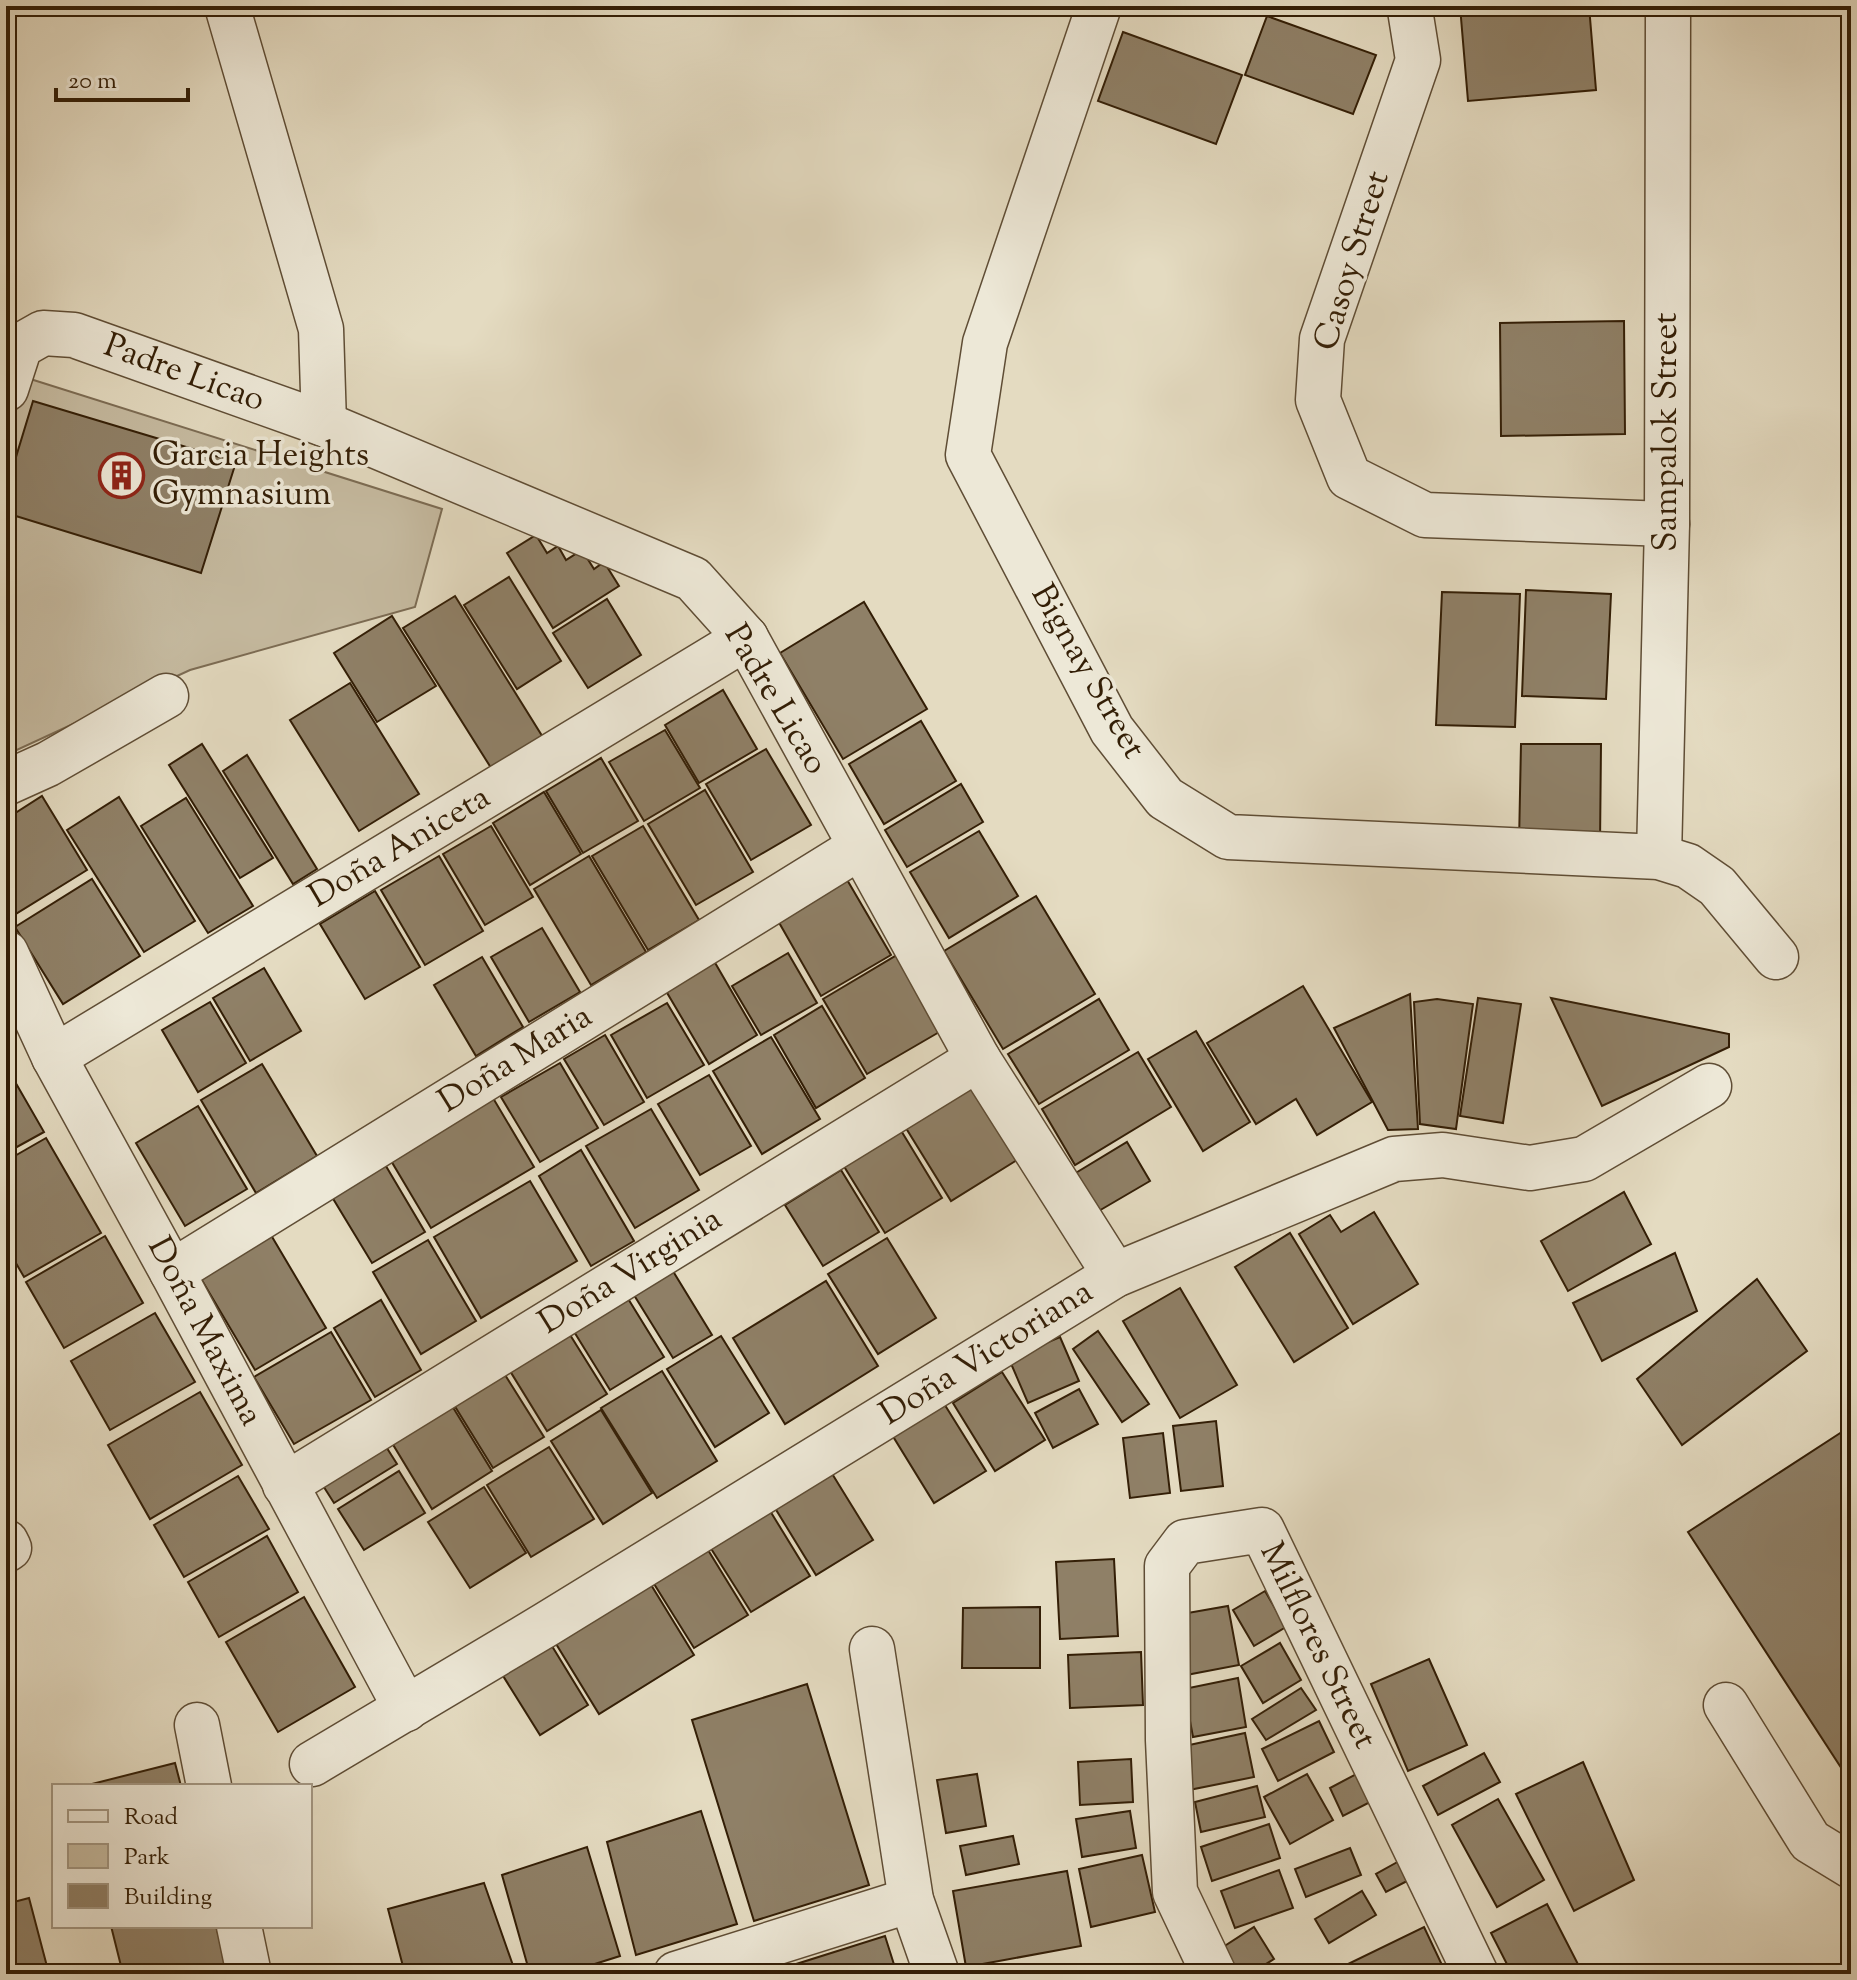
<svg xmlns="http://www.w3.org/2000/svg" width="1857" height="1980" font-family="'Sorts Mill Goudy',serif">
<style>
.green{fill:#c6bba1;stroke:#7c6c54;stroke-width:2}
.building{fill:#8f8067;stroke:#331e06;stroke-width:2}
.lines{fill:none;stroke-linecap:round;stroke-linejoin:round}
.minor-casing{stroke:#5f4d35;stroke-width:47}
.minor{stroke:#ede8d7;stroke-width:44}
.labels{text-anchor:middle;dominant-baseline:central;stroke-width:7;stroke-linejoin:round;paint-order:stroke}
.street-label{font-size:34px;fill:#331e06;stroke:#ede8d7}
.poi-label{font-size:34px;fill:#331e06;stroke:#ede8d7;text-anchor:start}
</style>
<rect width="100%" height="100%" fill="#e4dbc1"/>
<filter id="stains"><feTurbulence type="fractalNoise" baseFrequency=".0025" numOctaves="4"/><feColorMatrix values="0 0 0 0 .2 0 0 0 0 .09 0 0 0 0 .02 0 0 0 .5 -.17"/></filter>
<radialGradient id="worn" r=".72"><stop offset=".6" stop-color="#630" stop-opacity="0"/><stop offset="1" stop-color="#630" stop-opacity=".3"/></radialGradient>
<polygon class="green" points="24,377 442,509 415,607 190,670 6,755 6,447"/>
<g class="building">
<polygon points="1460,6 1589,6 1596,90 1468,101"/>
<polygon points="1267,16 1376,55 1353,114 1245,75"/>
<polygon points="1123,32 1242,75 1216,144 1098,101"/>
<polygon points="1624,321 1625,434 1501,436 1500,323"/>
<polygon points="33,401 236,462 201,573 6,513 6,490"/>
<polygon points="536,535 547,553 558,546 566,560 582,550 594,569 604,562 619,586 553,628 507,553"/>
<polygon points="509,577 561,661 517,689 464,605"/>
<polygon points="1526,590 1611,594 1606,699 1522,696"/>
<polygon points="1442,592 1520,594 1515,727 1436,725"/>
<polygon points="455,596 544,739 493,771 403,628"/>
<polygon points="607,599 641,655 588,688 553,633"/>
<polygon points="864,602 927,709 843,759 780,653"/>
<polygon points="392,616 436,686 377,722 334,653"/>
<polygon points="350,683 419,794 359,831 290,720"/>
<polygon points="723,690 757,749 699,783 665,725"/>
<polygon points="921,721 956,781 884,824 849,764"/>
<polygon points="665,730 700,788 644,821 609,762"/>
<polygon points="202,744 273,858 240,878 169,765"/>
<polygon points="1521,744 1601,744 1600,845 1519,843"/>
<polygon points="766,749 811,825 751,860 706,784"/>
<polygon points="247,755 317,869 293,884 223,771"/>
<polygon points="601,758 638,821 583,853 546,791"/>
<polygon points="961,784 983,822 907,867 885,830"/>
<polygon points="705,790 753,872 696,905 648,824"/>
<polygon points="544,792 581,854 530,885 493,823"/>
<polygon points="42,796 87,870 14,915 6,902 6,819"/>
<polygon points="119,797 195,921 144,952 67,830"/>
<polygon points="186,798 253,906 208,933 141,826"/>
<polygon points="491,826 533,897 485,925 443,854"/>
<polygon points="643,826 699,920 648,950 592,856"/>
<polygon points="979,831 1018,896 949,938 910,872"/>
<polygon points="439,856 483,931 425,965 381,890"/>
<polygon points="589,856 646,952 591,985 534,889"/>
<polygon points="846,878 891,955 821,996 777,919"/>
<polygon points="92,879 140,956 63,1004 15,927"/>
<polygon points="375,891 420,967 365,999 320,924"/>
<polygon points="1036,896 1095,994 1003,1049 944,951"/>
<polygon points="542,928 580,992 529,1022 491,957"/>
<polygon points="788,953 817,1003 761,1035 732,986"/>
<polygon points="897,955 941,1031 867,1074 823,999"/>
<polygon points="482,957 523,1027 476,1056 434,985"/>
<polygon points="714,961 757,1035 709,1064 666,991"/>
<polygon points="264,968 301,1031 250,1061 213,998"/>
<polygon points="1303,986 1372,1102 1317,1135 1296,1099 1256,1124 1207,1043"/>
<polygon points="1410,994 1418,1129 1388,1130 1334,1028"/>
<polygon points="1478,998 1521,1004 1503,1123 1460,1116"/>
<polygon points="1551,998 1729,1034 1729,1047 1602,1106"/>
<polygon points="1099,999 1129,1050 1039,1104 1008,1054"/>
<polygon points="1437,999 1473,1004 1456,1129 1420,1124 1414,1002"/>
<polygon points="210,1002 246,1063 198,1092 162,1030"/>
<polygon points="667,1003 704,1065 647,1098 611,1035"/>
<polygon points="822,1006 865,1078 816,1108 774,1035"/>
<polygon points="1196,1031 1250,1122 1203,1151 1148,1059"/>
<polygon points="605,1035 644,1102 604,1125 564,1059"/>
<polygon points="771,1037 820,1119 762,1154 713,1071"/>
<polygon points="1138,1052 1171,1107 1075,1165 1042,1109"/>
<polygon points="560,1063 598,1128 540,1162 501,1097"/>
<polygon points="262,1064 317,1156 256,1193 201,1100"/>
<polygon points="10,1073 44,1132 6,1153 6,1075"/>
<polygon points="709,1075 751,1146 700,1175 658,1104"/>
<polygon points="967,1079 1017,1160 951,1201 901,1120"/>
<polygon points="493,1098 534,1167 431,1228 390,1159"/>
<polygon points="198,1106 247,1189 185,1226 136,1143"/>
<polygon points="651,1109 699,1190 635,1228 586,1146"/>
<polygon points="894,1119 942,1198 885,1233 837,1155"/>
<polygon points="46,1138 101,1233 24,1277 6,1246 6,1161"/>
<polygon points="1127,1142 1150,1181 1097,1212 1074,1174"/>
<polygon points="581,1150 634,1241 591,1266 539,1176"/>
<polygon points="380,1156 425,1232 372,1263 326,1187"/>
<polygon points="841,1170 879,1232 823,1266 785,1205"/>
<polygon points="530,1181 577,1261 481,1318 434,1237"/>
<polygon points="1624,1192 1651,1244 1568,1291 1541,1241"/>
<polygon points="1374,1212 1418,1284 1353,1324 1299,1234 1330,1215 1341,1232"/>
<polygon points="268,1230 326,1328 255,1370 197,1272"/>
<polygon points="1290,1233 1348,1328 1294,1362 1235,1267"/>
<polygon points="105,1236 143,1303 64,1348 26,1282"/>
<polygon points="887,1238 936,1318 878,1354 828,1274"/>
<polygon points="428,1240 476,1321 421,1354 373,1272"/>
<polygon points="1675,1253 1697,1311 1602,1361 1573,1303"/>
<polygon points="668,1263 712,1335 673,1358 629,1287"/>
<polygon points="1757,1279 1807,1351 1682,1445 1637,1379"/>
<polygon points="826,1281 878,1366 785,1424 733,1338"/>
<polygon points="619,1284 664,1357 610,1390 565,1317"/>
<polygon points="1180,1288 1237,1385 1180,1418 1123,1321"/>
<polygon points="381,1300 421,1370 375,1397 334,1328"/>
<polygon points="155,1313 195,1382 110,1430 71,1361"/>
<polygon points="562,1322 607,1394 547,1431 502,1358"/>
<polygon points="1098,1331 1149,1404 1122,1422 1073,1349"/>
<polygon points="331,1332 371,1400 294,1444 254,1377"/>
<polygon points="721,1336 769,1413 715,1447 667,1369"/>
<polygon points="1060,1337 1079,1381 1028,1403 1009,1359"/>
<polygon points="502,1370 544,1437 493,1468 451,1400"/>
<polygon points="662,1371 717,1461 657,1498 601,1408"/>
<polygon points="1002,1372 1045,1440 995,1471 953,1403"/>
<polygon points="1079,1389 1098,1424 1053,1448 1035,1413"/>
<polygon points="200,1392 242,1465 150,1519 108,1445"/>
<polygon points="938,1394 986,1471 934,1503 886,1425"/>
<polygon points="446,1396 492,1471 432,1509 386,1433"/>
<polygon points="601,1410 652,1493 603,1524 551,1441"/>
<polygon points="1216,1421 1223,1486 1181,1491 1173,1426"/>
<polygon points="1851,1426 1851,1783 1688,1532"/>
<polygon points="1163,1433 1170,1493 1130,1498 1123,1438"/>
<polygon points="378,1434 397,1464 334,1503 315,1473"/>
<polygon points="549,1447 594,1519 531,1557 487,1485"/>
<polygon points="823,1459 873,1540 816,1575 767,1495"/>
<polygon points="399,1471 425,1513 364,1550 338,1509"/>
<polygon points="238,1476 269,1529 184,1577 154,1525"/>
<polygon points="484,1487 526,1553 470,1588 428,1522"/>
<polygon points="764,1501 810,1576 751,1612 705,1539"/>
<polygon points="267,1536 298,1592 219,1637 188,1582"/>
<polygon points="700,1537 748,1615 694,1648 646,1571"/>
<polygon points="1114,1559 1118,1636 1060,1639 1056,1562"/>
<polygon points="645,1575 694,1655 599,1714 550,1634"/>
<polygon points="1265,1591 1286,1627 1254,1646 1233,1610"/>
<polygon points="304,1597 355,1687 278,1732 226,1642"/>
<polygon points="1228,1606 1239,1665 1181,1676 1176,1615"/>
<polygon points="1040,1607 1040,1668 962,1668 963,1608"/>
<polygon points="544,1633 588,1705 540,1735 495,1663"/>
<polygon points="1280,1643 1301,1680 1263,1703 1241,1666"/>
<polygon points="1141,1652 1143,1705 1070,1708 1068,1655"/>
<polygon points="1429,1659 1467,1745 1408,1771 1371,1684"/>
<polygon points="1238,1678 1246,1727 1193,1737 1184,1689"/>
<polygon points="807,1684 869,1885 754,1921 692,1720"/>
<polygon points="1301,1688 1316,1710 1266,1740 1252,1719"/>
<polygon points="1319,1721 1334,1752 1278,1781 1262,1749"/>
<polygon points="1245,1733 1254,1777 1189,1790 1180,1747"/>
<polygon points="1484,1753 1500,1782 1438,1815 1423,1786"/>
<polygon points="1131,1759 1133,1802 1080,1805 1078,1762"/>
<polygon points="1583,1762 1634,1880 1574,1911 1516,1794"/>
<polygon points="175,1763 181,1786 84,1786"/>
<polygon points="1362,1771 1376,1799 1343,1816 1330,1788"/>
<polygon points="977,1774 986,1826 946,1833 937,1780"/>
<polygon points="1307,1774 1333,1820 1290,1844 1264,1797"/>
<polygon points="1257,1786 1265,1817 1201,1832 1195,1802"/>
<polygon points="1498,1799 1544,1880 1497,1907 1452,1825"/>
<polygon points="701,1811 737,1924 636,1955 607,1842"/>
<polygon points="1130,1811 1136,1848 1082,1857 1076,1819"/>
<polygon points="1269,1824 1280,1858 1212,1881 1201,1847"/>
<polygon points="1013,1836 1019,1864 966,1875 960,1846"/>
<polygon points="587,1847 620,1956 563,1974 530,1974 502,1875"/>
<polygon points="1350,1848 1361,1875 1306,1897 1295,1869"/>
<polygon points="1142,1855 1155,1912 1091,1927 1079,1869"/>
<polygon points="1401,1860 1411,1879 1386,1892 1376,1874"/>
<polygon points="1279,1870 1293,1908 1235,1928 1221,1891"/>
<polygon points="1067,1871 1081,1946 966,1967 953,1891"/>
<polygon points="484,1883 516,1974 405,1974 388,1909"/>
<polygon points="1362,1891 1376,1915 1329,1943 1315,1919"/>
<polygon points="29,1898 49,1974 6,1974 6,1904"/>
<polygon points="1547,1904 1583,1974 1512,1974 1491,1933"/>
<polygon points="111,1926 216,1926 229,1974 123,1974"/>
<polygon points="1254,1927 1274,1959 1250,1974 1235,1974 1220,1949"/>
<polygon points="1424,1927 1442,1965 1424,1974 1352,1974 1348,1964"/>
<polygon points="885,1936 897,1974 793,1974 790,1966"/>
</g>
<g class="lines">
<defs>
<g id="minor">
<polyline points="227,6 321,329 324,424"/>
<polyline points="1099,6 985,343 968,455 1112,730 1165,798 1228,837 1659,857 1688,866 1717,886 1776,957"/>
<polyline points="1408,6 1410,10 1418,60 1322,339 1318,400 1349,477 1425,515 1667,524"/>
<polyline points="6,389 20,346 43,333 74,335 324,424 693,579 746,638 978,1059 1115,1275"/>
<polyline points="6,783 48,764 166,696"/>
<polyline points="1659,857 1667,524 1668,6"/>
<polyline points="6,953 54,1057 172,1272 406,1709"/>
<polyline points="54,1057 746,638"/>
<polyline points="172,1272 860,847"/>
<polyline points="285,1485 978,1059"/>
<polyline points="6,1542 9,1548 6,1550"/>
<polyline points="872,1649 911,1900 937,1974"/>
<polyline points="1726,1705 1810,1841 1851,1866"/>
<polyline points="197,1725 209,1786"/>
<polyline points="312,1764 547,1624 1115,1275 1394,1159 1443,1155 1530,1168 1584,1159 1709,1086"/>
<polyline points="239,1926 249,1974"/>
<polyline points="676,1974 911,1900"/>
<polyline points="1214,1974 1175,1892 1168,1740 1167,1566 1185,1542 1262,1530 1476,1974"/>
</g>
</defs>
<use href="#minor" class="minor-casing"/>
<use href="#minor" class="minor"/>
</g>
<defs>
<symbol id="building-ring" viewBox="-11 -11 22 22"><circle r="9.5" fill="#ede8d7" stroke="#8f2418" stroke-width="1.5"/><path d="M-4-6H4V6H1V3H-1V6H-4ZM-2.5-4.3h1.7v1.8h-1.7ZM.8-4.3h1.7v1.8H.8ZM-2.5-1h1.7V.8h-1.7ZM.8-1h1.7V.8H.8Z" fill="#8f2418"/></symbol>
</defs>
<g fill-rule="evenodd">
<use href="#building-ring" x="96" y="450" width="51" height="51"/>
</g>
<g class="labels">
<g class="street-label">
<text transform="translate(1353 261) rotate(-73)">Casoy Street</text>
<text transform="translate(184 374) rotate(20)">Padre Licao</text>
<text transform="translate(1667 432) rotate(-90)">Sampalok Street</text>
<text transform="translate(1087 672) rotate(60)">Bignay Street</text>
<text transform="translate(775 700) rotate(59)">Padre Licao</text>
<text transform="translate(400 848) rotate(-31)">Doña Aniceta</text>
<text transform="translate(516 1060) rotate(-32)">Doña Maria</text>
<text transform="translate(631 1272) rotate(-32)">Doña Virginia</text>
<text transform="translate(204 1332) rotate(62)">Doña Maxima</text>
<text transform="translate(987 1354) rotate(-32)">Doña Victoriana</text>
<text transform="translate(1317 1646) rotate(64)">Milflores Street</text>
</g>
<g class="poi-label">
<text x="152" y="456">Garcia Heights<tspan x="152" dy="39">Gymnasium</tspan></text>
</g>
</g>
<rect width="1857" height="1980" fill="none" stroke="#e4dbc1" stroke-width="32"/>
<rect x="8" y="8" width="1841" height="1964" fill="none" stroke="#331e06" stroke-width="4"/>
<rect x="16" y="16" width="1825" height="1948" fill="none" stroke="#331e06" stroke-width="2"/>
<rect x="52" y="1784" width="260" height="144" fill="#ede8d7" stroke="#a39783" stroke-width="2"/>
<rect x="68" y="1810" width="40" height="12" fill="#ede8d7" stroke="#a39783" stroke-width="2"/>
<text x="124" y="1824" font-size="24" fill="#331e06">Road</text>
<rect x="68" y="1844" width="40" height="24" fill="#c6bba1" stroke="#a39783" stroke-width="2"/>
<text x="124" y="1864" font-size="24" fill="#331e06">Park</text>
<rect x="68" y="1884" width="40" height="24" fill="#8f8067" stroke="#a39783" stroke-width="2"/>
<text x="124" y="1904" font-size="24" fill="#331e06">Building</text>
<path d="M56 88v12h132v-12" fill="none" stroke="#331e06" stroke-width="4"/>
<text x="68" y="88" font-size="24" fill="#331e06" stroke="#ede8d7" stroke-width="6" paint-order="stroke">20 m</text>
<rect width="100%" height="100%" filter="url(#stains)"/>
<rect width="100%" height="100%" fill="url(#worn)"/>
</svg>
